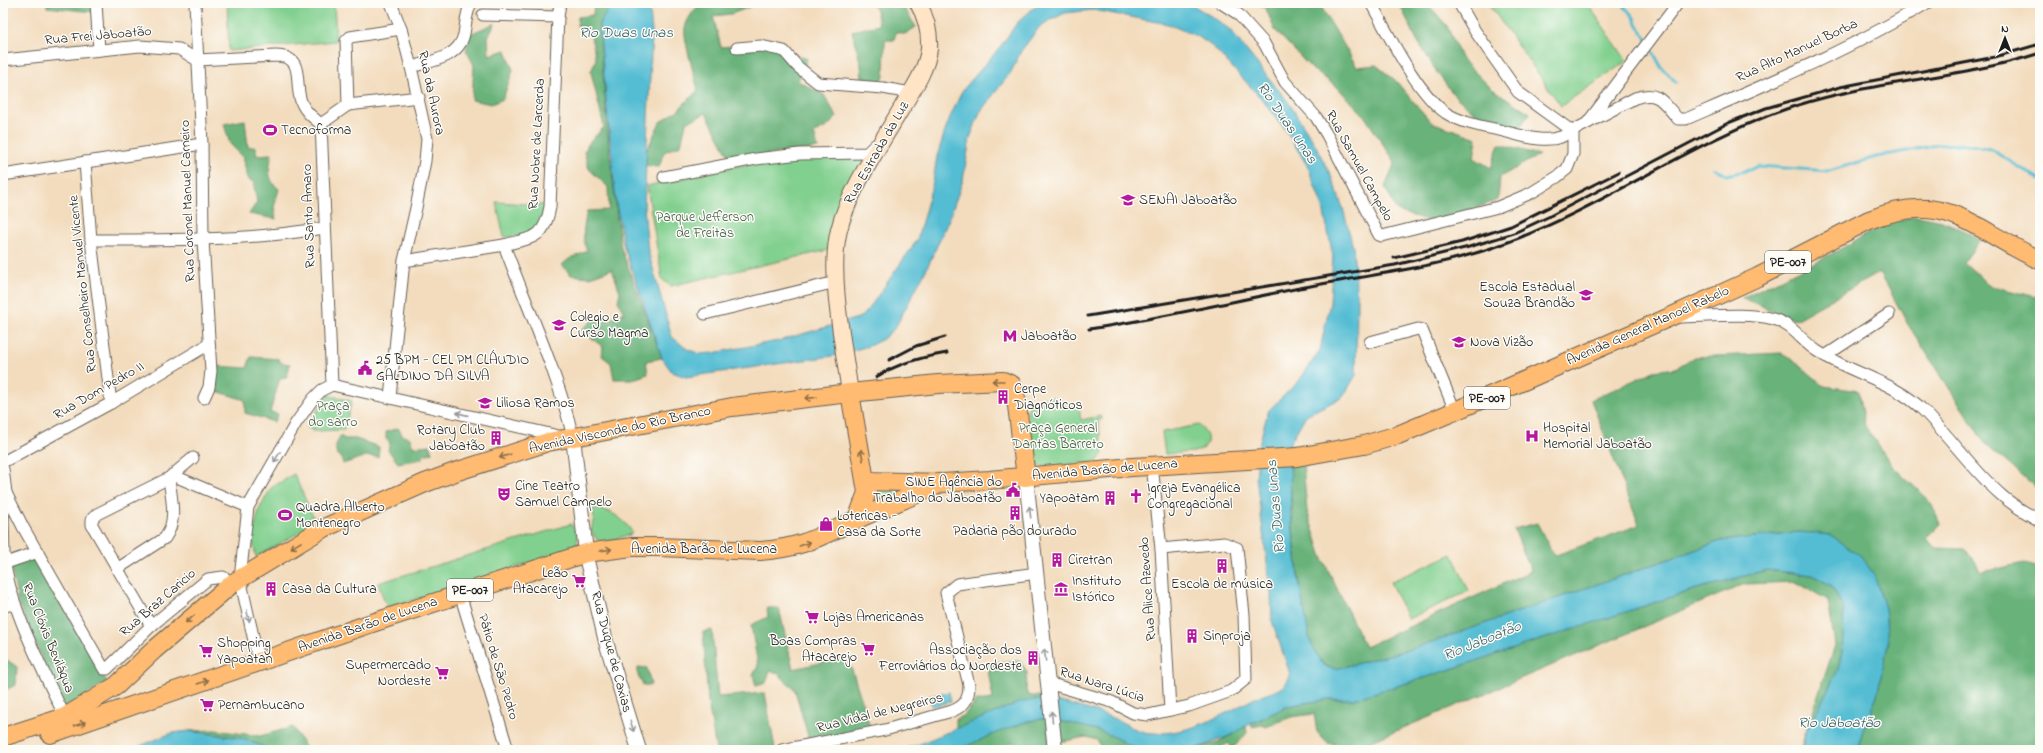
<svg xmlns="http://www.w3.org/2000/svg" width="2043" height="753" font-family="'Indie Flower',sans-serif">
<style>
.green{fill:#82d08f;stroke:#4f7656}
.forest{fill:#69b27a;stroke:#42674b}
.water{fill:#55bdd3;stroke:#386c78}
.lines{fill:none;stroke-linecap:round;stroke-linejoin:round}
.stream{stroke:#55bdd3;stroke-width:3}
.minor-casing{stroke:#675f54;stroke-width:13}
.tertiary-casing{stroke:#675f54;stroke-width:16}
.secondary-casing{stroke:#675f54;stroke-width:18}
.primary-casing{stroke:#675f54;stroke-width:20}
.minor{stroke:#fff;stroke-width:11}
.tertiary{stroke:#fff;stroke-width:14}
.secondary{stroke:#ffe4c6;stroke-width:16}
.primary{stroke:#febb71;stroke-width:18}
.rail{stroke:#1c1c1c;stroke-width:3}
.oneway{stroke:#8d6c46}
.oneway2{stroke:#999}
.labels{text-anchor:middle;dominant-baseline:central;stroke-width:3;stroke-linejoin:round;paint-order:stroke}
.shield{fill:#fdfcf7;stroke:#605f5e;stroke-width:1}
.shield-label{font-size:13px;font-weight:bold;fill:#1c1c1c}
.street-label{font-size:14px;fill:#1c1c1c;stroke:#fdfcf7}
.poi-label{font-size:14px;fill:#1c1c1c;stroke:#fdfcf7;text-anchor:start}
.park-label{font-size:14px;fill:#405b44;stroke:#fdfcf7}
.water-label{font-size:15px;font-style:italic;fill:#335c65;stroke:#fdfcf7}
</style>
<rect width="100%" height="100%" fill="#fdfcf7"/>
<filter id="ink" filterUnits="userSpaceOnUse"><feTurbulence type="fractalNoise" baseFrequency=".025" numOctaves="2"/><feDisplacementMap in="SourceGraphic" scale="8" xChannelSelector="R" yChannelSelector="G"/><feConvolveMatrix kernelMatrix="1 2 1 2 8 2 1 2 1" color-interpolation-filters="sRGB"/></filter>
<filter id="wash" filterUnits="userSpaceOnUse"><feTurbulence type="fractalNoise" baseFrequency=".012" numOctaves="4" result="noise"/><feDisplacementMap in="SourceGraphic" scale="16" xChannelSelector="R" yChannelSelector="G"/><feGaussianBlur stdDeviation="0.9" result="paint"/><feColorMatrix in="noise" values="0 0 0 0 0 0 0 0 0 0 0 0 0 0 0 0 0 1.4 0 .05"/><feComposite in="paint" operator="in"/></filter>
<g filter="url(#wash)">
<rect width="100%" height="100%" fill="#f3dcbd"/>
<g class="green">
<polygon points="227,3 334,3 336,41 229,51"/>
<polygon points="1488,3 1587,3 1627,61 1561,106"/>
<polygon points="870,157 833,249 670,286 662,279 647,186 752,163 781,158"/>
<path d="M496 202 545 205C544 211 544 220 540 224 532 235 516 237 504 237Z"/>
<polygon points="327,395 352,401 344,430 313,431 307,427"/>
<path d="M1052 397 1079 408 1081 420 1101 416 1102 419 1098 420 1103 453 1097 462 1036 467 1033 465 1027 415C1027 399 1040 399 1052 397Z"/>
<path d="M1199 425C1206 431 1211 440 1204 448L1194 452 1165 454 1162 432Z"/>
<polygon points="294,474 316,523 256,557 252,539 259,510 271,488"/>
<polygon points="927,488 872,505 873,489"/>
<path d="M593 508C610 510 623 517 632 532L630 535C619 536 608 545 598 541L591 531 594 517Z"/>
<path d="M571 524C577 532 581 540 574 549L387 608 378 583Z"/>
<polygon points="1452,554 1469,591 1408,619 1390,582"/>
</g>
<g class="forest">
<polygon points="47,3 93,3 93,12 47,7"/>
<path d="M594 3H613L599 24 610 158 621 248 662 358 646 361 648 374 633 379H614L611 363 602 356 603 347 581 330 595 318 609 320 624 313 618 301 620 292 612 269 590 277 571 275 562 265 569 259 587 251C581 236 584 226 587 211L609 210 608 187 589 169 584 152 589 143 604 127 591 72 596 59 589 28 577 26 578 17 593 15Z"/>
<path d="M703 3H761L731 14 713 16 721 47 766 43 807 59 798 81 824 95 837 117 827 127 814 133 818 148 731 160 706 113 686 123 681 145 664 152 659 167 645 166 646 152 660 122 677 111 698 90C695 77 683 39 685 28 687 19 695 7 703 3Z"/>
<polygon points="868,3 901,3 916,27 905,34 896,32 894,40 885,40 884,77 879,81 868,78 862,78 861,65 852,31 879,25 876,8"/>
<polygon points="1258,3 1319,3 1357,67 1376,65 1395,80 1431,122 1477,138 1474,158 1491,168 1499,144 1539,155 1500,177 1498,200 1457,215 1430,221 1397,211 1385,187 1395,162 1363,114 1336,86 1312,69 1275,30 1266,9"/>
<polygon points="1399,3 1427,3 1447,26 1461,58 1492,89 1530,113 1517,131 1482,119 1455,96 1438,74 1417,40"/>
<polygon points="495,23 488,37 489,55 506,50 513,70 503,99 491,104 472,100 474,65 466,50 470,34"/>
<path d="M245 120 248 147H256V155L272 154C269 168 266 179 279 189L274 207 276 219 249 214 257 202 253 181 248 180 243 157 230 144 224 124Z"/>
<path d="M1915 216C1942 219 1957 226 1980 240L1964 262 1988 285 2035 297 2040 292V492L1984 442 1907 323 1880 272 1795 320 1742 298C1770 284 1799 271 1827 256 1859 240 1878 224 1915 216Z"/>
<path d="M1782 353 1795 361 1824 386 1859 391 1865 426 1893 467 1930 501 1940 524 1926 538 1934 548 1965 549 1982 572 2025 563 2040 567V750H1857L1863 730 1877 695 1888 644 1885 608 1831 535 1799 532 1721 541 1415 648 1336 669C1328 667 1323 665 1318 658 1308 644 1307 625 1304 609 1295 561 1291 513 1290 465L1303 464 1307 511 1322 557 1365 647 1531 571 1514 529 1537 523 1551 550 1556 555 1639 525 1591 400 1654 371 1676 368 1694 357Z"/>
<polygon points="251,357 279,359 281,363 290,364 287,377 280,378 270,412 278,414 274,422 245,413 245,400 213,390 215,366 247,368"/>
<polygon points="398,428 403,436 410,438 413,447 430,445 432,453 422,455 423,459 398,463 388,450 390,443 386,439 386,432"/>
<polygon points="340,436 345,439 356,439 379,447 378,457 366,456 343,464 341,457 336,453 336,445"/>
<polygon points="35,559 107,682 64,710 18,602 11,567"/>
<polygon points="1766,570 1812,575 1832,586 1843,607 1844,641 1838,670 1805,734 1803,750 1800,750 1835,645 1828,600 1796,582 1745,584 1358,747 1327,743 1317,732 1314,714 1291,717 1266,727 1262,725 1252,727 1251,724 1288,706 1329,699 1353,699 1424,678 1690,591"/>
<polygon points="767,608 779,608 793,669 848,657 871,730 810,743 795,690 777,673 770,670 766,683 756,686 753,675 758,666 751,625 768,617"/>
<polygon points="712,630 718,697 765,693 775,749 716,750 708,701 703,632"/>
<polygon points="3,657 17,667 16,685 3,691"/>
<polygon points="1008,661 1020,661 1027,672 1026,691 1030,696 1044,696 1045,699 1018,703 956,730 956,719 964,715 976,701 993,699 987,664"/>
<polygon points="638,667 647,668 651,685 643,685 638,676"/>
<path d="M1048 718 1049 749 1021 750 1017 743H1008V750H957C986 737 1016 721 1048 718Z"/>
<path d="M1059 720C1076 724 1094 728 1110 735 1124 741 1130 746 1145 750H1102L1097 740 1086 737 1060 742Z"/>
<polygon points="1246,726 1247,733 1234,747 1231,747 1229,743 1221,747 1222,750 1192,750 1219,742"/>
<polygon points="293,727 307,750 272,750 241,738 189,731 214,730 260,736"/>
</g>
<g class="water">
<path d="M613 3H649L652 31 644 208 648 251 672 337 687 349 700 354 713 353 778 341 858 318 865 314 917 240 933 182 937 156 948 122 962 91 1000 47 1017 23 1039 3H1189L1214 18 1229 29 1289 103 1315 144 1331 176 1343 208 1353 247 1357 297 1356 375 1343 397 1306 415 1290 443 1291 514 1298 576 1310 641 1321 662 1327 667 1336 669 1415 648 1721 541 1799 532 1831 535 1861 556 1874 575 1885 608 1888 644 1877 695 1863 730 1857 750H1803L1805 734 1838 670 1844 641 1843 607 1832 586 1812 575 1766 570 1690 591 1424 678 1353 699H1329L1288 706 1246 726 1232 735 1192 750H1142L1132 747 1112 736 1097 730 1048 718 1028 721 1001 731 957 750H900L917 745 1018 703C1043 696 1062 702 1086 709 1096 712 1105 714 1115 719 1127 724 1137 732 1151 733 1190 735 1220 716 1253 699 1268 692 1286 692 1290 674L1272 621 1271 594 1256 477 1259 445 1268 411 1299 381 1320 350 1330 303 1333 256 1323 208 1308 167 1287 132 1261 98 1213 47 1199 37 1168 24 1093 10 1065 13 1041 25 1021 51 1011 72 980 112 970 138 963 180 949 219 927 268 895 328 883 339 869 346 833 356 686 377 672 372 662 358 624 247 616 203 599 24Z"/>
<polygon points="949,692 951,702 932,706 929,696"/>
<polygon points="189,731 241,738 271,750 130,750 172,733"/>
</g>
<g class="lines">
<g class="stream">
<polyline points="1621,3 1633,16 1647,41"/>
<polyline points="1650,46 1661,67 1676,82"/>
<polyline points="1714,168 1726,175 1750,170 1758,166 1829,171 1876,157 1937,145 1965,144 1990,149 2040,180"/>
</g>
</g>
</g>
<g filter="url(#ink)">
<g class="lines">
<defs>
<g id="minor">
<polyline points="96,3 99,50"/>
<polyline points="195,3 202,144 203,240 211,371 209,387 204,398"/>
<path d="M560 3 558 17 550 207C544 240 533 237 504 245 528 309 557 371 573 437"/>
<polyline points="1221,3 1238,14 1264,43 1285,82 1316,117 1327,135 1379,235 1382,236 1498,207 1531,193 1557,177 1567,169 1573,154 1573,132 1518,92 1475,31 1459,3"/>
<path d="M1371 3C1389 35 1416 92 1446 113 1463 124 1487 127 1507 132 1523 136 1544 143 1561 137L1635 98C1659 90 1663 102 1678 119H1686C1767 84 1851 49 1927 3"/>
<polyline points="483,15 558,17"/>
<polyline points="737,48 761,46 784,51 798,67 818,83 883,88 911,93"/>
<path d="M3 60 140 46 179 49 197 60 276 56C304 56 295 80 300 98 303 110 312 117 321 124L332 385"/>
<path d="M411 67C432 61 459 58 464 34 466 23 466 13 471 3"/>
<polyline points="348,105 346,41 350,37 401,29"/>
<polyline points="348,105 419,97"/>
<polyline points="1588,122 1678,3"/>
<polyline points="321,124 348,105"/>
<polyline points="85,162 91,240 111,403"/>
<polyline points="3,175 202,144"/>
<polyline points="664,177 756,159 800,154 867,153 875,145"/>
<path d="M91 240C169 240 247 241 324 228"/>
<polyline points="404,261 504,245"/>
<polyline points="705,314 836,282"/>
<path d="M1676 317C1704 317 1748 312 1773 319 1794 325 1800 340 1817 351 1852 374 1894 381 1924 411 1951 438 1972 469 2000 494 2012 505 2026 513 2040 521"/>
<polyline points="1370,342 1418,329 1422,330 1455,411"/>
<polyline points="1825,356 1889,314"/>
<polyline points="332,385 559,436"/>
<polyline points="390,397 404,261 416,208 425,161 427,139 411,67 401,29 391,3"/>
<polyline points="3,462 111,403 209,344"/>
<polyline points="1152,465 1161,549 1170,710"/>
<polyline points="3,469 6,493 3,520"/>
<polyline points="172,475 248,507"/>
<polyline points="6,493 23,527 104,669 107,669 151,626 208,579 223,577 233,583"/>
<path d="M3 521C4 535 3 550 5 564 12 612 44 672 65 717"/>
<polyline points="3,564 38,552"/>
<path d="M117 569 165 538C178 520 171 498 169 478"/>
<polyline points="460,594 508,750"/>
<polyline points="3,606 15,604"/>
<polyline points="151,626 92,525 92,519 97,514 169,478 193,458"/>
<polyline points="259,663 240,578 248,507 296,423 313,399 322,390 332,385"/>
<polyline points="1048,683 1112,702 1133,713 1148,715 1189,706 1231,691 1246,679 1244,615 1237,548 1224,543 1161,549"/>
<path d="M782 750 885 730 952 711C965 706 969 699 969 685L946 593 957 584 1037 573"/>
</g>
<g id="tertiary">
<polyline points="573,437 587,561 606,642 639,750"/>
<polyline points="1026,477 1055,750"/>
</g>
<path id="secondary" d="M850 393C844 348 828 273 839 230 848 191 883 141 904 104 914 88 927 68 929 49 930 33 926 17 918 3"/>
<g id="primary">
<polyline points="850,393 867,492 857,520"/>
<path d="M866 481 943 483 989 480 1132 467 1297 457 1364 445 1398 435 1455 411 1670 317 1758 277 1869 220C1948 188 1974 231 2040 260"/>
<path d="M50 734 366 625 586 553 632 547H658L760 551C804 548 820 536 858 519 884 507 911 497 937 485"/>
<polyline points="3,737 65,717 116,686 154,650 233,583 322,529 425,483 455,472 548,442 732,407 850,393 938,384 1003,381 1012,385 1016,398 1026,477"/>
</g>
</defs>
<use href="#minor" class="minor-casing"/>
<use href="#tertiary" class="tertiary-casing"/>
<use href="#secondary" class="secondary-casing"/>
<use href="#primary" class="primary-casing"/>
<use href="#minor" class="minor"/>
<use href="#tertiary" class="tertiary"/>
<use href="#secondary" class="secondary"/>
<use href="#primary" class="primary"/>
<g class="rail">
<polyline points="1394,258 1462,242 1511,226 1619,172"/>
<polyline points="1088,316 1395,265 1469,247 1514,233 1548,217 1728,123 1766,108 1840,87 1995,57 2040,44"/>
<path d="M1089 329C1162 318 1233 301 1305 287 1374 274 1445 267 1511 241 1609 204 1695 139 1795 106 1875 80 1960 79 2040 53"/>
<polyline points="889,360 916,346 945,337"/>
<path d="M876 377C898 363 922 357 947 353"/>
</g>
</g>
<defs><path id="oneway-shaft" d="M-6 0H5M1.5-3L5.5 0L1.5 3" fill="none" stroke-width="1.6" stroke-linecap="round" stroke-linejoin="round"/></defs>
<g class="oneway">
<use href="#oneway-shaft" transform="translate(998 381) rotate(-180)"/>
<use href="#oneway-shaft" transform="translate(811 398) rotate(173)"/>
<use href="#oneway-shaft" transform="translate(862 455) rotate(-100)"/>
<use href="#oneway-shaft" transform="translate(505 456) rotate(162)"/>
<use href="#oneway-shaft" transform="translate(805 544) rotate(-19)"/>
<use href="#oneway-shaft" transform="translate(296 545) rotate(149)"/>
<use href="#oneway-shaft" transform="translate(606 550) rotate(-8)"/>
<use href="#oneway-shaft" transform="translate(190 619) rotate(140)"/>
<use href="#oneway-shaft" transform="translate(203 682) rotate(-19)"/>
<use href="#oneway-shaft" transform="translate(80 724) rotate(-19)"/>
</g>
<g class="oneway2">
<use href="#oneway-shaft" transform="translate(462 414) rotate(-167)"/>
<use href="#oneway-shaft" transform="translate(277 457) rotate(121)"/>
<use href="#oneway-shaft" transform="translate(1030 512) rotate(-97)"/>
<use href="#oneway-shaft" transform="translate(248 616) rotate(77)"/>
<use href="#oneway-shaft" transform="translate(1045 655) rotate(-96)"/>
<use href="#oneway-shaft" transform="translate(1052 717) rotate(-95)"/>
<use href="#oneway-shaft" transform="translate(632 726) rotate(73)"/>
</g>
</g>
<defs>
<symbol id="stadium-bare" viewBox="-9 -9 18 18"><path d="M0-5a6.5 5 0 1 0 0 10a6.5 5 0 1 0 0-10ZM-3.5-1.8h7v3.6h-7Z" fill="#b5179e" stroke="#fdfcf7" stroke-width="2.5" paint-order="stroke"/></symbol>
<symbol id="university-bare" viewBox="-9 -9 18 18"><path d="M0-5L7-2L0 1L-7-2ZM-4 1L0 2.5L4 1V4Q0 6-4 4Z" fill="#b5179e" stroke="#fdfcf7" stroke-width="2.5" paint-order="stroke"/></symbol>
<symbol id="school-bare" viewBox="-9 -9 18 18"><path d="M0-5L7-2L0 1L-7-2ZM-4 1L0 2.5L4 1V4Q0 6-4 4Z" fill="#b5179e" stroke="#fdfcf7" stroke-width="2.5" paint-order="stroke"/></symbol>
<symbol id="metro-bare" viewBox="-9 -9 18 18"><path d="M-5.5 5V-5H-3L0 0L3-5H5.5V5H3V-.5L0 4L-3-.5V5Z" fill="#b5179e" stroke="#fdfcf7" stroke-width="2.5" paint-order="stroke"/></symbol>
<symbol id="civic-bare" viewBox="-9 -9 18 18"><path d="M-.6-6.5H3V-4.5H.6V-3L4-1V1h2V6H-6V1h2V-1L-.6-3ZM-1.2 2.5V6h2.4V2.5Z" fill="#b5179e" stroke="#fdfcf7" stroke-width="2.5" paint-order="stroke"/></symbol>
<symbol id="building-bare" viewBox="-9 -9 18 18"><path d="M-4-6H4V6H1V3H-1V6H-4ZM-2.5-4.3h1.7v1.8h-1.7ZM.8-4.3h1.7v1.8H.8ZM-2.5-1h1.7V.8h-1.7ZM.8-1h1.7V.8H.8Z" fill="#b5179e" stroke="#fdfcf7" stroke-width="2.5" paint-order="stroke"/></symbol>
<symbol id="hospital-bare" viewBox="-9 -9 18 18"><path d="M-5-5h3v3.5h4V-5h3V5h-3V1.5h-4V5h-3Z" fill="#b5179e" stroke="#fdfcf7" stroke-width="2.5" paint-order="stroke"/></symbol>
<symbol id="theatre-bare" viewBox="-9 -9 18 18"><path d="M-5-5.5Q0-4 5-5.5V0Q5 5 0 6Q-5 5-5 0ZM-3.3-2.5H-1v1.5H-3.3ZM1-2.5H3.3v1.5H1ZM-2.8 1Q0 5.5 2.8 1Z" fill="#b5179e" stroke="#fdfcf7" stroke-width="2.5" paint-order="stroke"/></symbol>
<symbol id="church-bare" viewBox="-9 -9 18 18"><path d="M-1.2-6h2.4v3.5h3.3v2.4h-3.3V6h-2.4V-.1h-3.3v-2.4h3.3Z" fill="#b5179e" stroke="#fdfcf7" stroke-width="2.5" paint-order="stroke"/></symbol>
<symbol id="shop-bare" viewBox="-9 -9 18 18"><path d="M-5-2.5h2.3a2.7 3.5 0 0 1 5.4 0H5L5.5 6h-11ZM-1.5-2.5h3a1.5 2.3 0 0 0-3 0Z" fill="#b5179e" stroke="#fdfcf7" stroke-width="2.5" paint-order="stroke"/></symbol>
<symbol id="supermarket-bare" viewBox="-9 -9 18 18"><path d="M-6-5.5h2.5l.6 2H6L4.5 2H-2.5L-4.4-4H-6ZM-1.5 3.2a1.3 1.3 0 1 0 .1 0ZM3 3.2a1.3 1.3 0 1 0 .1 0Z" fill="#b5179e" stroke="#fdfcf7" stroke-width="2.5" paint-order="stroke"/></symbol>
<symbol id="museum-bare" viewBox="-9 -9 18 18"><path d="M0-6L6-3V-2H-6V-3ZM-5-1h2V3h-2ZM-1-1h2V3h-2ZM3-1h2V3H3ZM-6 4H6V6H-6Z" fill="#b5179e" stroke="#fdfcf7" stroke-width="2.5" paint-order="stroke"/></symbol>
</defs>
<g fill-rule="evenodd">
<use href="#stadium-bare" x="260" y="120" width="20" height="20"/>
<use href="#university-bare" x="1118" y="190" width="20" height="20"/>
<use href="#school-bare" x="1576" y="285" width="20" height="20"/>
<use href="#school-bare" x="549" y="315" width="20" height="20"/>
<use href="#metro-bare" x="1000" y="326" width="20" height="20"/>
<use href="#school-bare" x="1449" y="332" width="20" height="20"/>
<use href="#civic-bare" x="355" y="358" width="20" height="20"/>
<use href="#building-bare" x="993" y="387" width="20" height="20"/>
<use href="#school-bare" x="475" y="393" width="20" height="20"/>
<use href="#hospital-bare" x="1522" y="426" width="20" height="20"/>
<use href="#building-bare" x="486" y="428" width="20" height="20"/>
<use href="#civic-bare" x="1003" y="480" width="20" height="20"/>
<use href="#theatre-bare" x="494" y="484" width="20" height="20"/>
<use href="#church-bare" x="1126" y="486" width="20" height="20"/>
<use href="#building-bare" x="1100" y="488" width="20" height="20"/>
<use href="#building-bare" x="1005" y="503" width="20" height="20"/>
<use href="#stadium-bare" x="275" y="505" width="20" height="20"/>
<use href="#shop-bare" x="816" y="514" width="20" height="20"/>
<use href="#building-bare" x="1047" y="550" width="20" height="20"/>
<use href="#building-bare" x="1212" y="556" width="20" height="20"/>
<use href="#supermarket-bare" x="569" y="571" width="20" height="20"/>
<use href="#building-bare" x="261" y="579" width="20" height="20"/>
<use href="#museum-bare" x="1051" y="579" width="20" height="20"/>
<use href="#supermarket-bare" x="802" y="607" width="20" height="20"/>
<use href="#building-bare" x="1182" y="626" width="20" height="20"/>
<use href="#supermarket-bare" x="858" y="639" width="20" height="20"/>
<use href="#supermarket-bare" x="196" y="641" width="20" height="20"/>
<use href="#building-bare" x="1023" y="648" width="20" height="20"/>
<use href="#supermarket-bare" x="432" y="663" width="20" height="20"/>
<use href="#supermarket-bare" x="197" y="695" width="20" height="20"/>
</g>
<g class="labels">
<g class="shield">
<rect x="1765" y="251" width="46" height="22" rx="3"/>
<rect x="1464" y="387" width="46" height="22" rx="3"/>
<rect x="447" y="579" width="46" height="22" rx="3"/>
</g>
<g class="shield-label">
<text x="1788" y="262">PE-007</text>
<text x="1487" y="398">PE-007</text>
<text x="470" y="590">PE-007</text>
</g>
<g class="street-label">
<text transform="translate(98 36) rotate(-5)">Rua Frei Jaboatão</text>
<text transform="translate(1797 51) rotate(-25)">Rua Alto Manuel Borba</text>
<text transform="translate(431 93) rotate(78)">Rua da Aurora</text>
<text transform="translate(537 144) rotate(-87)">Rua Nobre de Larcerda</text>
<text transform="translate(877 153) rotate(-60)">Rua Estrada da Luz</text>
<text transform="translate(1359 166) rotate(61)">Rua Samuel Campelo</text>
<text transform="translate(188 201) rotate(-92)">Rua Coronel Manuel Carneiro</text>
<text transform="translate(309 216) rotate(-92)">Rua Santo Amaro</text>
<text transform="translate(83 284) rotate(-96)">Rua Conselheiro Manuel Vicente</text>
<text transform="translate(1648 326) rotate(-24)">Avenida General Manoel Rabelo</text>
<text transform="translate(99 391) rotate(-30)">Rua Dom Pedro II</text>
<text transform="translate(620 430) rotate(-12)">Avenida Visconde do Rio Branco</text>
<text transform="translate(1105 470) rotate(-5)">Avenida Barão de Lucena</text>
<text x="704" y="549">Avenida Barão de Lucena</text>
<text transform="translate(1148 589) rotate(-94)">Rua Alice Azevedo</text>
<text transform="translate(158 603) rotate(-41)">Rua Braz Caricio</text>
<text transform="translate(368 625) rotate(-19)">Avenida Barão de Lucena</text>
<text transform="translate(48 638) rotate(68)">Rua Clóvis Beviláqua</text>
<text transform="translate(611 652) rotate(75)">Rua Duque de Caxias</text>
<text transform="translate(498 667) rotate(73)">Pátio de São Pedro</text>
<text transform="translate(1102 685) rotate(18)">Rua Nara Lúcia</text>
<text transform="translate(880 713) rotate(-14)">Rua Vidal de Negreiros</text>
</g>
<g class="poi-label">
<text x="281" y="130">Tecnoforma</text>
<text x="1139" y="200">SENAI Jaboatão</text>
<text x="1575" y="287" text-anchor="end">Escola Estadual<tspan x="1575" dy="16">Souza Brandão</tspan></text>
<text x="570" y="317">Colegio e<tspan x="570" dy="16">Curso Magma</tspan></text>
<text x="1021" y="336">Jaboatão</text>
<text x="1470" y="342">Nova Vizão</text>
<text x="376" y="360">25 BPM - CEL PM CLÁUDIO<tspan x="376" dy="16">GALDINO DA SILVA</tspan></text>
<text x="1014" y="389">Cerpe<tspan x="1014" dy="16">Diagnóticos</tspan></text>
<text x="496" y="403">Liliosa Ramos</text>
<text x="1543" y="428">Hospital<tspan x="1543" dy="16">Memorial Jaboatão</tspan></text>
<text x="485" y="430" text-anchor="end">Rotary Club<tspan x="485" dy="16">Jaboatão</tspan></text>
<text x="1002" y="482" text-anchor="end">SINE Agência do<tspan x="1002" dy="16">Trabalho do Jaboatão</tspan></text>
<text x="515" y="486">Cine Teatro<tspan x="515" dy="16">Samuel Campelo</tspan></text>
<text x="1147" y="488">Igreja Evangélica<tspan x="1147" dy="16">Congregacional</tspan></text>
<text x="1099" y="498" text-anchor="end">Yapoatam</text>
<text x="296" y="507">Quadra Alberto<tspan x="296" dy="16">Montenegro</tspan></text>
<text x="837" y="516">Lotericas -<tspan x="837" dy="16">Casa da Sorte</tspan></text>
<text x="1015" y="531" text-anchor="middle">Padaria pão dourado</text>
<text x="1068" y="560">Ciretran</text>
<text x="568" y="573" text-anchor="end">Leão<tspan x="568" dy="16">Atacarejo</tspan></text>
<text x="1072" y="581">Instituto<tspan x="1072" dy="16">Istórico</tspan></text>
<text x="1222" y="584" text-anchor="middle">Escola de música</text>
<text x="282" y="589">Casa da Cultura</text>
<text x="823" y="617">Lojas Americanas</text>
<text x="1203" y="636">Sinproja</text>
<text x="857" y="641" text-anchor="end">Boas Compras<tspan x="857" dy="16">Atacarejo</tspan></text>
<text x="217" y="643">Shopping<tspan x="217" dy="16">Yapoatan</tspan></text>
<text x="1022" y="650" text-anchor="end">Associação dos<tspan x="1022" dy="16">Ferroviários do Nordeste</tspan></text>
<text x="431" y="665" text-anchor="end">Supermercado<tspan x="431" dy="16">Nordeste</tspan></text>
<text x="218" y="705">Pernambucano</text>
</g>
<g class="park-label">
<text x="705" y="217">Parque Jefferson<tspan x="705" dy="16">de Freitas</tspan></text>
<text x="333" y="406">Praça<tspan x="333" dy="16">do sarro</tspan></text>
<text x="1058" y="428">Praça General<tspan x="1058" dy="16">Dantas Barreto</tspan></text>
</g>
<g class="water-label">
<text x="626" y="33">Rio Duas Unas</text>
<text transform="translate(1287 123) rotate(56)">Rio Duas Unas</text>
<text transform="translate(1276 507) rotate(-95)">Rio Duas Unas</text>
<text transform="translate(1482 641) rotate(-22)">Rio Jaboatão</text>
<text x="1839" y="723">Rio Jaboatão</text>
</g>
</g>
<rect width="2043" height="753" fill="none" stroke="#fdfcf7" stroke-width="16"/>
<g transform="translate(2005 38)" stroke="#fdfcf7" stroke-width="3" paint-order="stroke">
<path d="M0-3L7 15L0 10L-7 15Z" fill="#1c1c1c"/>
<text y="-6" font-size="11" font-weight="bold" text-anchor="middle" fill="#1c1c1c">N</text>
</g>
</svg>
